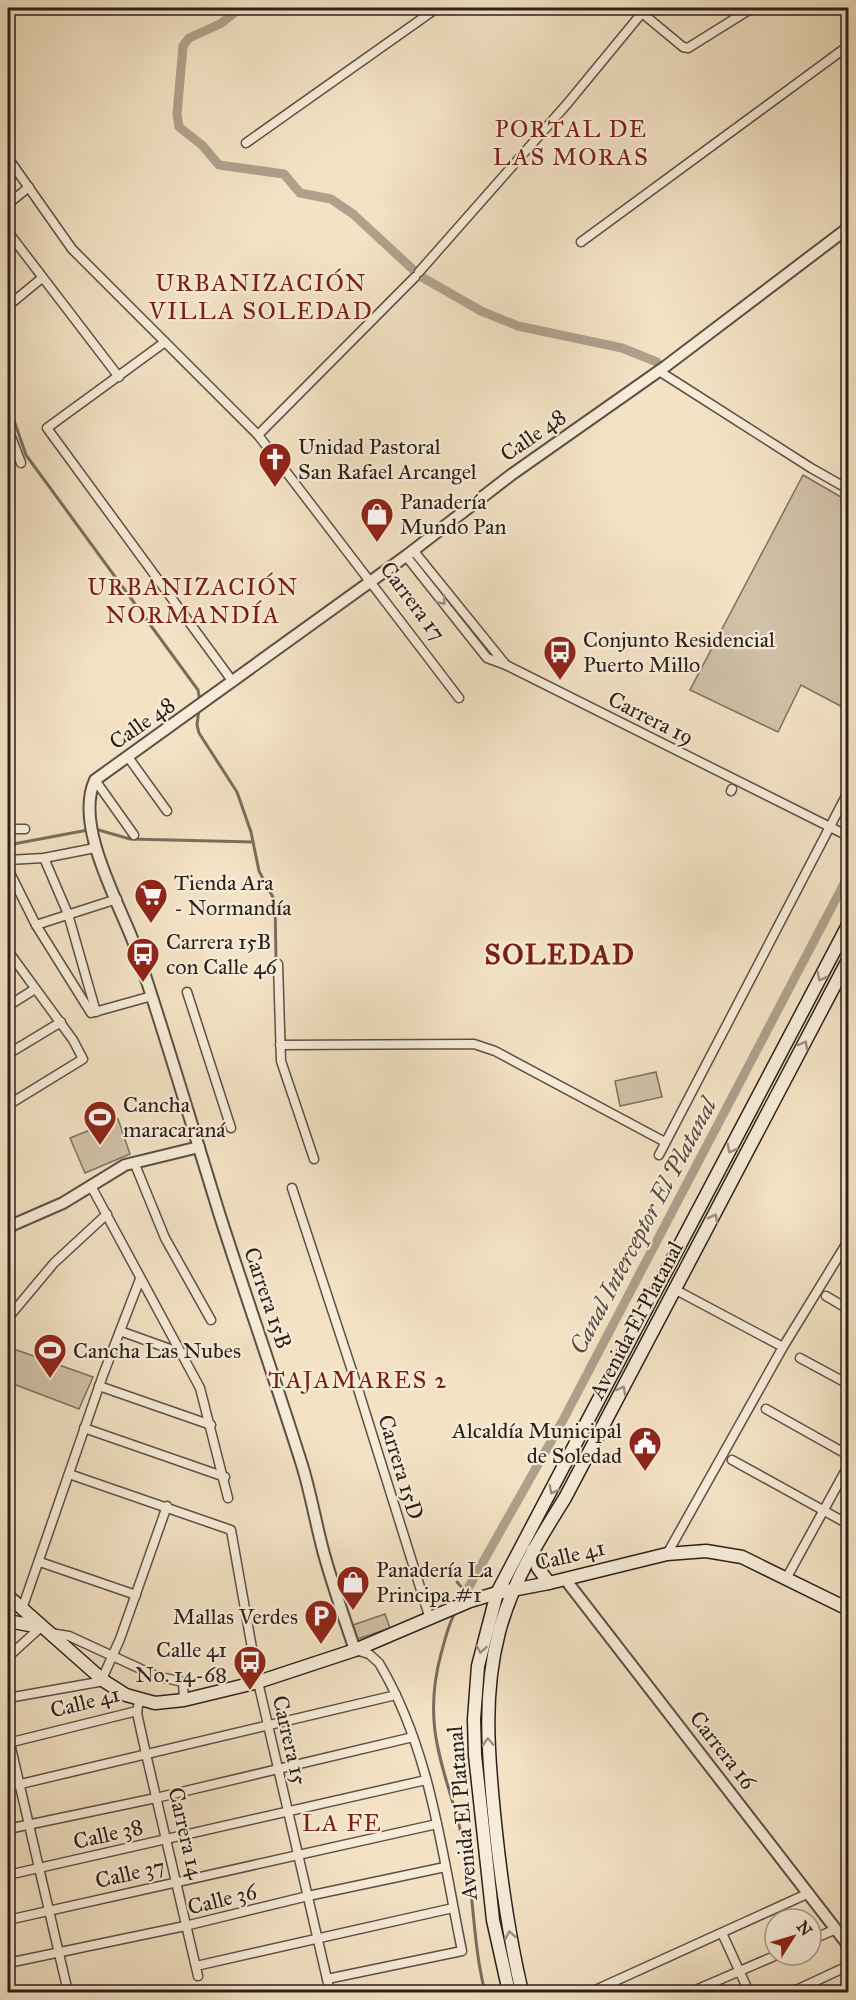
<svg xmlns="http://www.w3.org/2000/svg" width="856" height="2000" font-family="'IM FELL Great Primer',serif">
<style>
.green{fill:#d1c1a7;stroke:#7e7061;stroke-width:1.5}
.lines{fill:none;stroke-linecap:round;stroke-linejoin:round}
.stream{stroke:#7b6d5e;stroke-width:3}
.canal{stroke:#afa08b;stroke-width:9}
.minor-casing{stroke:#5e5045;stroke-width:11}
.tertiary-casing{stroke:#5e5045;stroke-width:14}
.secondary-casing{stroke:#2c201b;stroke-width:15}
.minor{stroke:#f7ecd9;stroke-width:8}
.tertiary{stroke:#f7ecd9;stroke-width:10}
.secondary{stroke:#f7ecd9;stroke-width:12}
.oneway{stroke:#9c9084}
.labels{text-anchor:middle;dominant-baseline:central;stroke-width:4.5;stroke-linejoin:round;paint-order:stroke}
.street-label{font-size:22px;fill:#2c201b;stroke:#f7ecd9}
.poi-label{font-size:22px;fill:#2c201b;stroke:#f7ecd9;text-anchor:start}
.neighbourhood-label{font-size:24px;letter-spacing:1.5px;fill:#7a1f14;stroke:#f7ecd9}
.water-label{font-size:24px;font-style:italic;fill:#5a4d42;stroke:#f7ecd9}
.district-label{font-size:28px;font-weight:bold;letter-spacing:1.5px;fill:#7a1f14;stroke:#f7ecd9}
</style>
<rect width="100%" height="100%" fill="#f3e2c4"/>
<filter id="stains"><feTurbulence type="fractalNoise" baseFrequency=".00333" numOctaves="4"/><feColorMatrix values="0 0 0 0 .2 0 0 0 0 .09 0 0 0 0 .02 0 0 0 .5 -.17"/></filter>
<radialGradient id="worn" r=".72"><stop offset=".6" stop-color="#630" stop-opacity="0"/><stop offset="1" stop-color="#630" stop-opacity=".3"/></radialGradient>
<g class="green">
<polygon points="803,475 848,501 848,710 801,685 778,732 690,690"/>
<polygon points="656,1072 662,1097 620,1106 615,1081"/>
<polygon points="118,1119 130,1154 85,1173 70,1138"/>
<polygon points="11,1348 93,1377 79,1409 8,1382 8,1357"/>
<polygon points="385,1614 390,1628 358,1639 353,1625"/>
</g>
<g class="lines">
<g class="stream">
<polyline points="8,403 26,455 198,690 200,701"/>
<polyline points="199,708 197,725 199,733 237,792 251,832 259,871 275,901 276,960"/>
<polyline points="95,829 130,839 253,842"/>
<polyline points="8,845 88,830"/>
<polyline points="457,1582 466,1592 462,1600"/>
<path d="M456 1611C448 1624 445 1640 441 1654 418 1739 454 1782 467 1861 474 1905 474 1949 485 1992"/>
</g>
<g class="canal">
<polyline points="241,8 220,24 189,38 183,46 177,114 179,127 202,145 219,165 284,174 300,193 331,199 353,214 420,276 481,311 518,326 622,348 657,362"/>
<polyline points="466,1592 562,1422 848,876"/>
</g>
<defs>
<g id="minor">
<polyline points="636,8 683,47 688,48 752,8"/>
<polyline points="246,143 437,8"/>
<polyline points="8,158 72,249 258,435 459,698"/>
<polyline points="8,204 29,187"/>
<polyline points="8,232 119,377"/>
<polyline points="581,242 848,46"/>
<polyline points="419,272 567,104 646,8"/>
<polyline points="8,306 42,278"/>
<polyline points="165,342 47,428 233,682"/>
<polyline points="659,371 811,468 848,489"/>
<polyline points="8,429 21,463"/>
<polyline points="258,435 415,277"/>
<polyline points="413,550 506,665 848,836"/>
<polyline points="406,556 487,658 506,665"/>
<polyline points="128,757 167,811"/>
<polyline points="95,780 134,835"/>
<polyline points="731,791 732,789"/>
<polyline points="8,829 25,829"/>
<polyline points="44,858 68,914 96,1012"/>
<polyline points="8,860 44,858 95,848"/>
<polyline points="8,869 36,925 91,1013 152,996"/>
<polyline points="36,925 117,899"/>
<polyline points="8,951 73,1040 83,1059 8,1105"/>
<polyline points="278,964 281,1061 314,1159"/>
<polyline points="187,992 231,1128"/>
<polyline points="8,1006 35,989"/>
<polyline points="280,1045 474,1044 495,1051 665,1142"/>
<polyline points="8,1054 61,1022"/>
<polyline points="659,1155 848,792"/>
<polyline points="134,1162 165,1238 211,1320"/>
<polyline points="91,1186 200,1388 228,1498"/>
<polyline points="292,1188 358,1389 430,1619"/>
<polyline points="676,1290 783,1347"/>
<polyline points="826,1296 848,1309"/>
<polyline points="8,1318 54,1263 107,1214"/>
<polyline points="120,1331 184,1354"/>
<polyline points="800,1358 848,1384"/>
<polyline points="99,1386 211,1425"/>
<polyline points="766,1409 848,1455"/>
<polyline points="84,1428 225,1477"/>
<polyline points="732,1460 848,1524"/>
<polyline points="69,1474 231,1530 258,1682 330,1992"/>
<polyline points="667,1554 783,1347 848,1241"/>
<polyline points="40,1562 136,1595"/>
<polyline points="787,1577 848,1466"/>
<polyline points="22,1609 103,1375 140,1279"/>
<polyline points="50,1633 69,1636 156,1676 183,1682 184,1700"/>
<polyline points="8,1657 41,1627"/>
<polyline points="102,1679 120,1639 167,1506"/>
<polyline points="8,1698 104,1681"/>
<polyline points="139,1700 137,1713 146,1754 198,1976"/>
<polyline points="8,1735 68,1992"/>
<polyline points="8,1743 137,1711"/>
<polyline points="8,1787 396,1695"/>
<polyline points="8,1829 156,1798 413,1737"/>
<polyline points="8,1875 426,1780"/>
<polyline points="8,1920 437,1824"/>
<polyline points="722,1933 749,1992"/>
<polyline points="811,1940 836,1929"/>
<polyline points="8,1963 185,1926 308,1896 445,1867"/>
<polyline points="196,1966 453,1908"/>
<path d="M327 1979 462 1951C442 1854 431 1750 379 1663L369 1654 355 1650"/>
<polyline points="613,1982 618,1992"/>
<polyline points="591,1992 809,1893"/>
<polyline points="691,1992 777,1955"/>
<polyline points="792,1992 848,1966"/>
</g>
<g id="tertiary">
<polyline points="8,1227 63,1203 125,1165 199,1147"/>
<polyline points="565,1579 848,1945"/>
<path d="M355 1650C344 1618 333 1586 324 1554 316 1525 311 1494 302 1465 276 1382 247 1300 220 1216 193 1129 167 1041 138 954 122 907 73 827 95 780L406 556 511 475 666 366 848 228"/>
</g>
<g id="secondary">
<polyline points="533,1550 538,1568 549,1583"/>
<polyline points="8,1596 104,1681 126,1695 155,1703 184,1700 258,1682 355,1650 470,1601 497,1593 549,1583 667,1554 706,1551 742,1557 848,1609"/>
<polyline points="8,1621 40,1627"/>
<polyline points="509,1992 493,1920 475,1755 474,1719 478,1666 497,1593 848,925"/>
<path d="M522 1992C508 1933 500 1874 494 1813 488 1752 483 1693 499 1632 512 1583 538 1541 565 1498L848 960"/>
</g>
</defs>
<use href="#minor" class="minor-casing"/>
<use href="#tertiary" class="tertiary-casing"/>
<use href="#secondary" class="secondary-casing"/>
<use href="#minor" class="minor"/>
<use href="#tertiary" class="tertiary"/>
<use href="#secondary" class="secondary"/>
</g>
<defs><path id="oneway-chevron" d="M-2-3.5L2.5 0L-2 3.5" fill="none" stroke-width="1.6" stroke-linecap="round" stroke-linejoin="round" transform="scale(1.5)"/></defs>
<g class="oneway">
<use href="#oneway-chevron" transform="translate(442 601) rotate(52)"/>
<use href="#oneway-chevron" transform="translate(821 977) rotate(118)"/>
<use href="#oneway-chevron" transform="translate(804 1045) rotate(-62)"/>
<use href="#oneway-chevron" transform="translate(731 1149) rotate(118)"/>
<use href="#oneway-chevron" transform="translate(714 1218) rotate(-62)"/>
<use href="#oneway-chevron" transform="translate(622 1390) rotate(-62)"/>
<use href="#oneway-chevron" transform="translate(553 1490) rotate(118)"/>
<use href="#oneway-chevron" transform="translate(481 1649) rotate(100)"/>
<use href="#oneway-chevron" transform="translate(488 1742) rotate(-93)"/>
<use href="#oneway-chevron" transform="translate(510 1935) rotate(-100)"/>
</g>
<defs>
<symbol id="church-pin" viewBox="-11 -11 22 30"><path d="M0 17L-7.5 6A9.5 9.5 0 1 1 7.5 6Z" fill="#8f2418" stroke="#f7ecd9"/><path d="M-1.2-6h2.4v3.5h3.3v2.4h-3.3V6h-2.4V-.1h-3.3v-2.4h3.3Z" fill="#fff"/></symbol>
<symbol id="shop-pin" viewBox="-11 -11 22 30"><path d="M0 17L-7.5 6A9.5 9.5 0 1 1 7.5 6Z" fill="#8f2418" stroke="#f7ecd9"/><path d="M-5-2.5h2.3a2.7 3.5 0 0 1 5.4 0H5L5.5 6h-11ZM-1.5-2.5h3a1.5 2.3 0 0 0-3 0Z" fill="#fff"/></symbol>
<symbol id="bus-pin" viewBox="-11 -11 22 30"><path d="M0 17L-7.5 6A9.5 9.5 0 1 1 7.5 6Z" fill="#8f2418" stroke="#f7ecd9"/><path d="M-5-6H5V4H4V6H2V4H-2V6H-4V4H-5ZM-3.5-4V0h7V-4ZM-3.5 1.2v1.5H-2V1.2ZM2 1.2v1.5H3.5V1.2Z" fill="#fff"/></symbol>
<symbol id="supermarket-pin" viewBox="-11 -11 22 30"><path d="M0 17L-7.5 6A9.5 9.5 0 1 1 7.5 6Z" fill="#8f2418" stroke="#f7ecd9"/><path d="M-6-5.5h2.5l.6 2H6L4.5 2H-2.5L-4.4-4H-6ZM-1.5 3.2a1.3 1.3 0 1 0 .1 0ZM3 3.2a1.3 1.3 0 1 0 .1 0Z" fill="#fff"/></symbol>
<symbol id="stadium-pin" viewBox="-11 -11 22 30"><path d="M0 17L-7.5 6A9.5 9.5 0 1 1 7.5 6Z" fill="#8f2418" stroke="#f7ecd9"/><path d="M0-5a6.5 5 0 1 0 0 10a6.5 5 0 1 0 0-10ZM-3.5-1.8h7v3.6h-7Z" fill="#fff"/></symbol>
<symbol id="civic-pin" viewBox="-11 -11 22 30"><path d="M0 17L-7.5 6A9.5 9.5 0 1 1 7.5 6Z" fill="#8f2418" stroke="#f7ecd9"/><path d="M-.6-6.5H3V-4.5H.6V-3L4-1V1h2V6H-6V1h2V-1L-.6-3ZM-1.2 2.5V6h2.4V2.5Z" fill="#fff"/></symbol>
<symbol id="parking-pin" viewBox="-11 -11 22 30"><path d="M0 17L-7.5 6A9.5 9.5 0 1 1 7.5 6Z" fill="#8f2418" stroke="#f7ecd9"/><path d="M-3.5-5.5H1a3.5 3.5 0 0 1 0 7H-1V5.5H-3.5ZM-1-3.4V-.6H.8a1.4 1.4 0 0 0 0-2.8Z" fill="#fff"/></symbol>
</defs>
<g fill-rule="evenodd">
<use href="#church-pin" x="256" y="440" width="38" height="52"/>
<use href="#shop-pin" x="358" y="495" width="38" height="52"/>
<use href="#bus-pin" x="541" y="633" width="38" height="52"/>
<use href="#supermarket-pin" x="132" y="876" width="38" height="52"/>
<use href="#bus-pin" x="124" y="935" width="38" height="52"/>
<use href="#stadium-pin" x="81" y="1098" width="38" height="52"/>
<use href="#stadium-pin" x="31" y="1331" width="38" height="52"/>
<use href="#civic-pin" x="626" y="1424" width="38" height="52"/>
<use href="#shop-pin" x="334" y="1563" width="38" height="52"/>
<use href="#parking-pin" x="302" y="1597" width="38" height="52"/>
<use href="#bus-pin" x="231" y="1643" width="38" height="52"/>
</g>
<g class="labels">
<g class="street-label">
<text transform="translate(533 435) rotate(-35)">Calle 48</text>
<text transform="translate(413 601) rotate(53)">Carrera 17</text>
<text transform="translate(651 718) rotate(27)">Carrera 19</text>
<text transform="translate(142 723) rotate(-35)">Calle 48</text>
<text transform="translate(268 1298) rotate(71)">Carrera 15B</text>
<text transform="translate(636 1320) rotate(-62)">Avenida El Platanal</text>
<text transform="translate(401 1467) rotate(73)">Carrera 15D</text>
<text transform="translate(570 1555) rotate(-13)">Calle 41</text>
<text transform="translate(85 1702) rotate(-14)">Calle 41</text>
<text transform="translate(290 1740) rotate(77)">Carrera 15</text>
<text transform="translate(723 1750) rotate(52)">Carrera 16</text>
<text transform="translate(462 1813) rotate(-95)">Avenida El Platanal</text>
<text transform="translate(186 1833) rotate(77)">Carrera 14</text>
<text transform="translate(108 1834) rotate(-13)">Calle 38</text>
<text transform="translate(130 1873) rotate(-13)">Calle 37</text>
<text transform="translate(222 1899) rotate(-14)">Calle 36</text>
</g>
<g class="poi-label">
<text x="298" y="446">Unidad Pastoral<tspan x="298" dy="25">San Rafael Arcangel</tspan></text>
<text x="400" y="501">Panadería<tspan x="400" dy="25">Mundo Pan</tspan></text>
<text x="583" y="639">Conjunto Residencial<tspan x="583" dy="25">Puerto Millo</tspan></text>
<text x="174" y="882">Tienda Ara<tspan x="174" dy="25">- Normandía</tspan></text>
<text x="166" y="941">Carrera 15B<tspan x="166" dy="25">con Calle 46</tspan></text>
<text x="123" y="1104">Cancha<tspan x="123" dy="25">maracaraná</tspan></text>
<text x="73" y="1350">Cancha Las Nubes</text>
<text x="622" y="1430" text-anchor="end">Alcaldía Municipal<tspan x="622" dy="25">de Soledad</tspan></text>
<text x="376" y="1569">Panadería La<tspan x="376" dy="25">Principa #1</tspan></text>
<text x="298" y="1616" text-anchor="end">Mallas Verdes</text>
<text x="227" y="1649" text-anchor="end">Calle 41<tspan x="227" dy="25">No. 14-68</tspan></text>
</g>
<g class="neighbourhood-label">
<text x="571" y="129">PORTAL DE<tspan x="571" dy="28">LAS MORAS</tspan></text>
<text x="261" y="283">URBANIZACIÓN<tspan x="261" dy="28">VILLA SOLEDAD</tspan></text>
<text x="193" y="587">URBANIZACIÓN<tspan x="193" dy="28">NORMANDÍA</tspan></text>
<text x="358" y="1380">TAJAMARES 2</text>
<text x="342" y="1823">LA FE</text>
</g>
<g class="water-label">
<text transform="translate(643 1226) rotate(-62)">Canal Interceptor El Platanal</text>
</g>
<g class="district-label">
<text x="560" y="954">SOLEDAD</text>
</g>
</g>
<rect width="856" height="2000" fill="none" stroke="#f3e2c4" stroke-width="30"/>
<rect x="9" y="9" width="838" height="1982" fill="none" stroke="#2c201b" stroke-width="3"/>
<rect x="15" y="15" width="826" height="1970" fill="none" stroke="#2c201b" stroke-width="1.5"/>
<g transform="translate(793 1937) rotate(53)"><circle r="28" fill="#f7ecd9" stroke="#a69a8d" stroke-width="1.5"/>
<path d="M0-4.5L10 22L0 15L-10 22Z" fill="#8f2418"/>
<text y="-9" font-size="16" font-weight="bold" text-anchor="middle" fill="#2c201b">N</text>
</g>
<rect width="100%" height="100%" filter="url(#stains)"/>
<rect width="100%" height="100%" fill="url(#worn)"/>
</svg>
